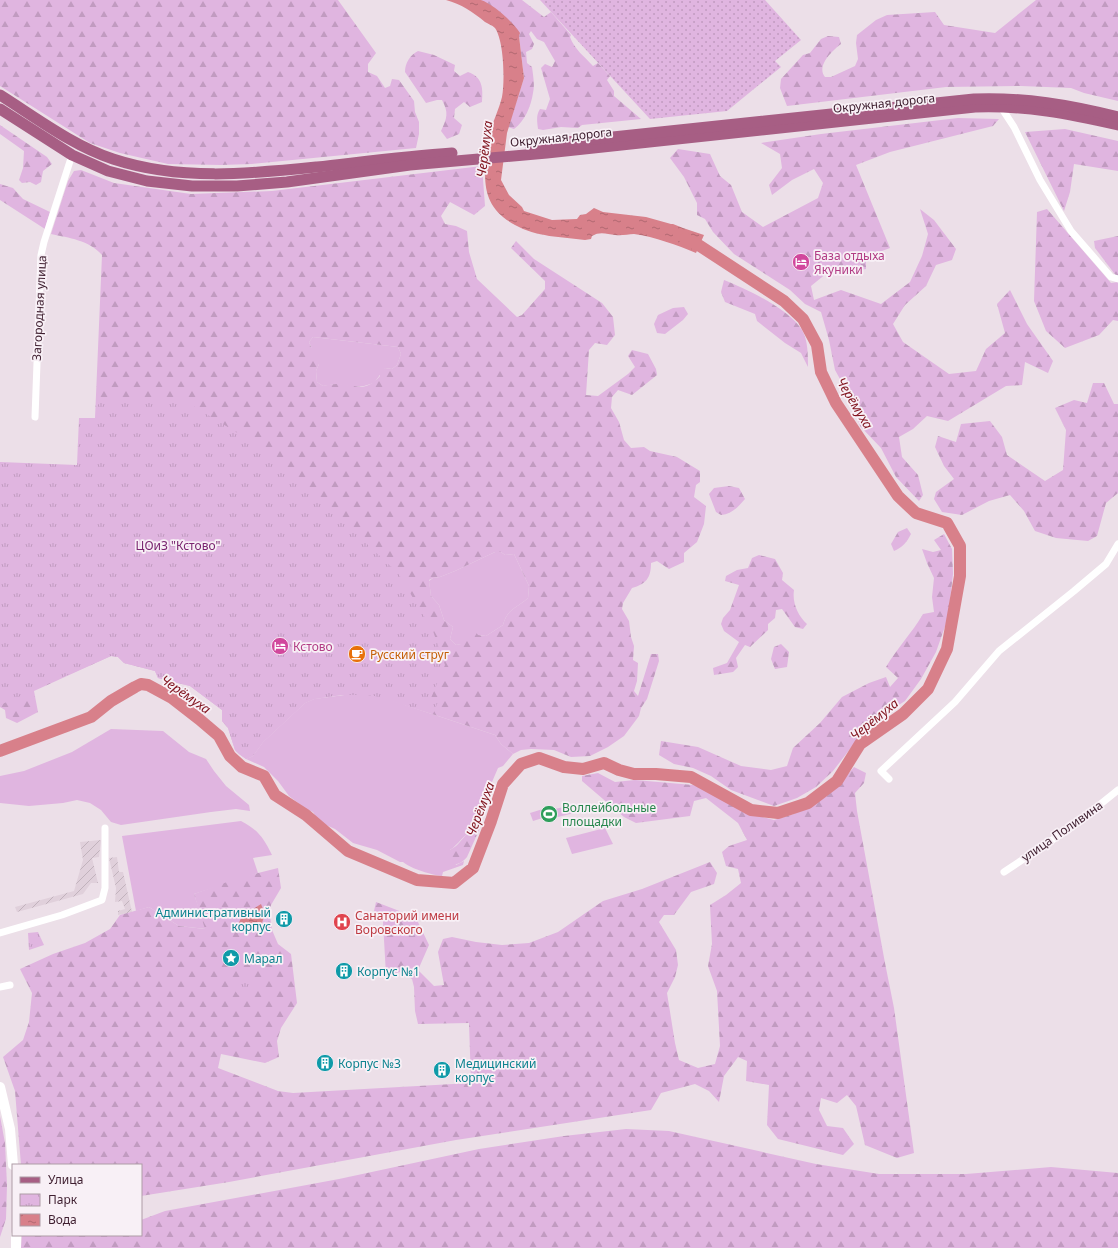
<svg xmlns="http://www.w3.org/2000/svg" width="1118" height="1248" font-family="'Noto Sans',sans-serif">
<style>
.industrial{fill:url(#industrial-furrows)}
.grass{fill:#e0b5e0}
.forest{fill:url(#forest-firs);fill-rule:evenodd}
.park{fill:url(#park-tufts)}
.garden{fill:url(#garden-dots)}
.water{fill:url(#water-ripples)}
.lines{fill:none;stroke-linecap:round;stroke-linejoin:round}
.river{stroke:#d8808a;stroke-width:12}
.street{stroke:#fff;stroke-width:7}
.secondary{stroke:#fff;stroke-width:10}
.primary{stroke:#a75e84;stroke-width:11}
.labels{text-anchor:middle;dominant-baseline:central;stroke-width:3.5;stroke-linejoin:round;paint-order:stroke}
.street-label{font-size:12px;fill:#3e1e2f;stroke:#f8f0f6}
.hotel-label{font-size:12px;fill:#b23c85;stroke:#f8f0f6;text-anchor:start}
.park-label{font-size:12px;fill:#79246f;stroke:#f8f0f6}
.food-label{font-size:12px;fill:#c56008;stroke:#f8f0f6;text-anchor:start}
.leisure-label{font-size:12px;fill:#27864d;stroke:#f8f0f6;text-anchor:start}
.culture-label{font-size:12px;fill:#0d838f;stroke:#f8f0f6;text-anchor:start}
.health-label{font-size:12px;fill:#be3a42;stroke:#f8f0f6;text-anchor:start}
.water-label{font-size:13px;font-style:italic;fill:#80121d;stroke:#f8f0f6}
</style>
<defs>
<pattern id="industrial-furrows" width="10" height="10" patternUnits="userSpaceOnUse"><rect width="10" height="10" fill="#e0d0db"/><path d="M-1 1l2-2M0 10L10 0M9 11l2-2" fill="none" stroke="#c1b2bc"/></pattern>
<pattern id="forest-firs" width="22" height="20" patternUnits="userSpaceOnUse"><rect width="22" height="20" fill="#e0b5e0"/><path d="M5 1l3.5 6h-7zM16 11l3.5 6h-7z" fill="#c19bc0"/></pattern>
<pattern id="park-tufts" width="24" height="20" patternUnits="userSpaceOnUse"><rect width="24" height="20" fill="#e0b5e0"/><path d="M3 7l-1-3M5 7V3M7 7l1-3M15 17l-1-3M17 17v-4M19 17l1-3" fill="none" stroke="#c19bc0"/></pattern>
<pattern id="garden-dots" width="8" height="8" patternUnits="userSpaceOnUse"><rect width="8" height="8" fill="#e0b5e0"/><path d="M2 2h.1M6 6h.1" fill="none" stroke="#c19bc0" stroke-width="1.8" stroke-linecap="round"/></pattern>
<pattern id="water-ripples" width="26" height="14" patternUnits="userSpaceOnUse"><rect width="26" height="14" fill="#d8808a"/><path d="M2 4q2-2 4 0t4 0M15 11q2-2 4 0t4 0" fill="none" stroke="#b16871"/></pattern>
</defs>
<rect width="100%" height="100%" fill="#ecdfe8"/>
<g class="industrial">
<polygon points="101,840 99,857 92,858 98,883 91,883 83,894 17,912 15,907 74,891 83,860 80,842"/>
<polygon points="117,857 119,872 123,872 132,912 118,915 118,911 125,909 122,901 115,902 116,888 109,858"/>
</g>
<g class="grass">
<polygon points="313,337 398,347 401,354 397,365 392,369 385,368 374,383 364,386 354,387 336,384 323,386 317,382 316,371 319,364 309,342"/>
<path d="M495 552H501L505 555 514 554 529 586 528 598C517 608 507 609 503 625L486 636 478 635 462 644 456 645 450 639 453 627 444 620 439 605 431 596 429 581 433 578 440 577 455 571Z"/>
<path d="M352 694 371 695 381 697 495 735 501 744 513 754 503 766 498 768 492 782V792L487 800 485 798 479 804 476 816 470 823 472 831C463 835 459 844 450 850L456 865 464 861 463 865 443 872 442 876C433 875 411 869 403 862H400L377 850 353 843 335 829 319 822 313 812 306 809 289 796 278 781 264 767 246 759 253 756 263 742 305 703 314 699Z"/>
<polygon points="111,729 163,731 189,752 206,759 214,771 226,786 249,805 250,811 236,809 211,812 121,825 111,822 101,810 90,803 77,800 63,803 29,806 0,803 0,776 24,771 72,752"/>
<polygon points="572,805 574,813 558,817 549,816 533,821 530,813 546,808 555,809"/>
<path d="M241 821C258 830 263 837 272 855L253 858 258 873 194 894 206 929 179 926 149 907 136 911 122 836Z"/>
<polygon points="605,828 613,844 572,854 566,838"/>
</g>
<g class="forest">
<polygon points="0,0 338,0 376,53 368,64 368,72 377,76 385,88 390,86 392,79 399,80 414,101 415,112 419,122 419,134 416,148 252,164 221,165 168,164 120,153 90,143 0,86"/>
<path d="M481 0H522L544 17 551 12 571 35 570 37C574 49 585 57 593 66L598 63 610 76 607 80 614 91V96L641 119 582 125 578 128 561 127 543 130 538 129C537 121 536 115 540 109L546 110 550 99 541 68 545 64 552 67 555 61 544 42 537 39 531 31 529 34 534 44 532 49 526 52 527 63 532 67C533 75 535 85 533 93 531 106 525 121 514 129L508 127 524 78 519 36Z"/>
<path d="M1036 0H1118V101L1084 93 1071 88 1021 86 946 87 787 106 780 88 781 79 803 55 810 53 821 39 828 36 839 37 841 44C832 51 816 66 825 77H831L855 66 858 59 856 43 857 35 876 20 887 15 935 12 944 25 995 33Z"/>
<path d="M418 51 434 55 455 65 454 71 460 76 468 72C483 77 483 89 482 102L470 107 464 102 455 109 454 118 462 125 459 134 447 139 441 131C447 118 449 113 442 100H437L426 103 405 72C405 63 410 55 418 51Z"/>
<polygon points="958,118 999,119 993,126 890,152 856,165 890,248 882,251 866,253 866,269 860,270 847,265 827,273 811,286 814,300 841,290 881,304 910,282 922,256 928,234 920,209 934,220 956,249 952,260 936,265 926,286 905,305 893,324 903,342 949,374 976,371 986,349 1005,333 997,304 1010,290 1027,324 1053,361 1048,373 1025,362 1022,385 1006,386 948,421 927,416 913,429 899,437 902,457 918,475 923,495 919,501 896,477 881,448 860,426 851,399 835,370 829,340 821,312 805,304 790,290 734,254 713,232 705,219 697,215 697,203 684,177 670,158 678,149 710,154 720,176 731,185 742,212 763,227 818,198 823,183 814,169 792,180 772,195 769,185 782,168 780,154 761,143 821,134"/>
<polygon points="0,125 47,157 52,164 43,171 41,182 36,185 30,182 22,183 19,180 23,168 24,151 0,134"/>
<polygon points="1065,129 1118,141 1118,171 1074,164 1070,192 1064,211 1025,132"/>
<path d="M482 166 485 206 474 215 450 202 441 216 445 224 456 226 467 231 469 252 477 279 517 317 522 315 545 289V281L511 248 516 241 534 259 602 303 613 317 615 335 607 345 595 343 589 350 586 395 598 396 628 374 635 367 628 356 632 350 648 354 656 369 657 375 632 395 618 390 612 397 611 408 619 422 624 440 631 448 644 447 650 451 677 457 700 471V482L696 485 694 497 706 506 704 524 697 542 684 553V562L669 569 657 561 651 563C651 578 646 584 632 588L623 603 622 609 629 621 631 637 634 646 633 660 638 663 637 681 634 691 638 696 651 654H658L659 661 647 699 641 708 639 716 624 736 608 747 590 756 571 757 554 750 531 749 521 750 513 754 501 744 495 735 381 697 361 694 341 695 314 699 305 703 263 742 253 756 246 759 239 754 235 750 228 728 222 721V710L190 686 158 678 155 671 124 663 118 657 111 656 34 691 38 712 17 723 6 718 5 710 0 707V609L85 599 81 418H95L102 255C89 240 69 238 51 234L68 181 74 171 81 170 114 183 191 194 272 191ZM313 337 398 347 401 354 397 365 392 369 385 368 380 370V376C364 394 356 384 336 384 332 384 327 385 323 386L317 382 316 371 319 364 320 351 311 347 309 342ZM495 552H501L505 555 514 554 529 586 528 598C517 608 507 609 503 625L486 636 478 635 474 630 464 639 461 644 456 645 450 639 453 627 444 620 439 605 431 596 429 580 433 578 440 577 455 571Z"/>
<polygon points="0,184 13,188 23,199 50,212 45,229 0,200"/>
<polygon points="1047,209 1111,283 1118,282 1118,321 1113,320 1099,335 1065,348 1046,331 1034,301 1037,212"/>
<polygon points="1118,236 1118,277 1117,277 1095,248 1094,241"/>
<path d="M724 280C748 290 788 308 802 330 808 340 808 355 808 367L801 353 785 343 757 321 755 314 725 302 721 292Z"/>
<polygon points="684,307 688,314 683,320 665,334 657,333 654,324 658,315 673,308"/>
<polygon points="1093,383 1104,383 1114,404 1118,404 1118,493 1106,503 1097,536 1088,541 1056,538 1035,531 1024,511 1010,495 989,501 962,515 942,512 934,499 936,492 954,479 944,466 935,447 938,436 956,442 961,424 990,421 1002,437 1007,455 1045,481 1063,470 1066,430 1055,408 1074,400 1087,403"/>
<path d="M729 486 739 488 745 499C738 507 732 514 721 515L716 512 709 494 714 488Z"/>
<path d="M907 528 911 534C907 542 903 547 894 551L891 544 898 532Z"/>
<path d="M944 534 952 549 953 574 948 618 936 652 921 679 905 701 880 717 860 736 833 771 816 787 797 798 774 806 731 790 711 776 693 768 674 764 659 755 661 741 698 747 741 766 771 770 787 766 793 748 820 723 842 697 869 683 886 677 890 687 898 678 886 667C897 648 912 633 923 614L934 612 932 597 934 578 927 563 922 549 933 552 941 550 934 540Z"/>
<path d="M759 555 775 559 783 573 782 580 794 590C792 603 798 616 807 624L803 629 795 627 782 609 776 610 775 618 768 624V630L750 647 745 645 736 658 738 667 733 672 714 675 713 668 727 663 739 642 724 631 721 624 723 618 730 610 739 585 725 581 726 576 737 570 748 568 752 558Z"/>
<polygon points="781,644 789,652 787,667 775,669 771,659 774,647"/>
<polygon points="854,767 866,773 864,783 855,793 857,811 885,963 894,1008 914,1153 897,1158 865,1145 856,1106 847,1095 837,1103 821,1098 819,1110 827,1126 843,1128 854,1144 843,1155 778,1139 767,1125 769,1085 746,1081 747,1061 738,1057 724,1076 719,1102 709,1091 695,1084 661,1093 651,1110 456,1140 229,1182 141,1196 141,1165 21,1165 15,1091 3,1057 23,1040 29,1022 32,993 20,969 53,954 85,943 110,929 120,915 149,907 179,926 205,929 194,894 238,878 278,868 281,888 271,905 270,916 272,930 278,944 291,954 297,1003 281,1028 277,1041 279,1057 265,1063 221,1054 218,1068 278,1091 293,1093 471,1083 469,1023 418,1024 415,1011 414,987 412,979 400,972 386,975 383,922 372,920 376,902 402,912 417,920 429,945 418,970 434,986 444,985 438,952 443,939 452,937 476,942 502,945 529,943 558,932 603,901 642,889 710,862 717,873 714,884 691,892 674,915 664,915 659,922 676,950 678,965 675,977 667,993 675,1043 679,1060 698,1068 715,1064 720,1046 717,991 708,966 712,944 710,905 726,895 741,883 738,869 726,866 722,852 729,846 747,840 738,823 706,798 694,801 690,816 636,823 624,817 582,781 582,776 598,773 615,782 635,780 693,785 706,789 745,812 774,820 794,814 807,804 825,795 843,780"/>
<path d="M485 798 487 800 483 810 480 828 467 857C461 865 446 870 448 855 448 850 452 849 456 846 462 841 464 835 471 831L470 823 476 816 481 799Z"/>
<polygon points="0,1116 5,1143 7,1185 6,1219 0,1237"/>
<polygon points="626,1129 669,1131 816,1164 879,1174 966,1174 1051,1167 1118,1173 1118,1248 21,1248 22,1235 141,1235 141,1220 165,1211 339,1179 479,1149 564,1136"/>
</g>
<g class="park">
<polygon points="98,401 185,401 254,443 271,451 299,480 398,573 433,631 445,665 431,698 438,702 433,714 371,695 341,695 314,699 305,703 263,742 253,756 246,759 239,754 235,750 228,728 222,721 222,710 190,686 158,678 155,671 124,663 118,657 111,656 0,705 0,462 77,465 79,418 98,418"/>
<polygon points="38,932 44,945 29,950 28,933"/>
<polygon points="246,976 255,987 238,995 230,983"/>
</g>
<polygon class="garden" points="540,0 765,0 801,40 775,61 781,67 727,111 650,119"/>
<g class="water">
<path d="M446 0C454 0 474 0 481 0 493 4 513 22 520 33L519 36 524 78 507 133 501 180 509 195 522 207 524 211 552 220 577 219 580 215 586 214 594 208 603 212 646 217 671 224H673L683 228 704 235 696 253C677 245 655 237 634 234 628 234 622 236 615 235 607 234 600 231 592 236L591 239 585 240C562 237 536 237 515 225 486 209 483 188 486 158 487 150 486 141 489 134 493 122 499 109 502 97 505 81 504 41 495 28 492 25 488 24 485 22 473 12 461 4 446 0Z"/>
<polygon points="261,904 265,914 262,923 250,928 237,927 242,916"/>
</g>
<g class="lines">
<polyline class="river" points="0,751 91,717 111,701 135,687 141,684 148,685 172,698 199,719 219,736 230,756 242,767 264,776 275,795 306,815 348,851 417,880 454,883 473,868 491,821 503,784 521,764 539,758 564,767 583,769 604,763 619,770 634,774 656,774 691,777 751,810 778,813 808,803 837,781 860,744 903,714 928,689 947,649 960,576 960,546 947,523 916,513 898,496 836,403 821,372 817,345 803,319 784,301 700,246 685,239"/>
<g class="street">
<polyline points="999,104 1014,127 1040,180 1071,231 1111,277 1118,279"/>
<polyline points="35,417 41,255 44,242 72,155"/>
<polyline points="889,779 881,771 955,702 999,651 1074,591 1106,564 1118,544"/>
<polyline points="1004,872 1072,827 1118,790"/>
<polyline points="0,933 62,915 102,900 105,888 105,828"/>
<polyline points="0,987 10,985"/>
</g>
<g class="secondary">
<polyline points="0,1087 10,1129 13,1165"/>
<polyline points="16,1235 16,1248"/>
</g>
<g class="primary">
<path d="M0 95C35 117 73 146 113 159 180 181 248 174 317 167 362 162 407 156 452 153"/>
<path d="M0 109 72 155 108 171 147 181 192 186H237L287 182 410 165 547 153 975 107C1024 105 1070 114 1118 125"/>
<path d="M531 147 575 141 974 99C1024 97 1070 105 1118 117"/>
</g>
</g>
<defs>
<symbol id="hotel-disc" viewBox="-11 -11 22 22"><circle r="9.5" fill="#d1479c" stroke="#f8f0f6"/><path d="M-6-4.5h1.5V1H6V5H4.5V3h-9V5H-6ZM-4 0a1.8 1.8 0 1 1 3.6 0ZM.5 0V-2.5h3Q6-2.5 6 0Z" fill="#fff"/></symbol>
<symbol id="cafe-disc" viewBox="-11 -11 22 22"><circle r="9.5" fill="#e8710a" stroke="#f8f0f6"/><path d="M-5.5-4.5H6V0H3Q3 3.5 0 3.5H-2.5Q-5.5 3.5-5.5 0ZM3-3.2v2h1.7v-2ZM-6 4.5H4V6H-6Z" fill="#fff"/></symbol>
<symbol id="stadium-disc" viewBox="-11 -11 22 22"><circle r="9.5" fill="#2e9e5b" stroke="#f8f0f6"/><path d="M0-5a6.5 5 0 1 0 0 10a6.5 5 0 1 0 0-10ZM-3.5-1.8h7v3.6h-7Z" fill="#fff"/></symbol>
<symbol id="building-disc" viewBox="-11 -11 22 22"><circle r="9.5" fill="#0f9aa8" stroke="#f8f0f6"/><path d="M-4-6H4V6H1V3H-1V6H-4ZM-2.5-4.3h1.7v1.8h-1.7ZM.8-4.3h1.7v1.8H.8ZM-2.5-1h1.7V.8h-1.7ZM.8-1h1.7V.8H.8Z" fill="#fff"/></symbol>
<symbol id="hospital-disc" viewBox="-11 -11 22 22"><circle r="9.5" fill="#e0444e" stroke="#f8f0f6"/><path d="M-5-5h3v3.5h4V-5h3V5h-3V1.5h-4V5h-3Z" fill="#fff"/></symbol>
<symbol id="sight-disc" viewBox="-11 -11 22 22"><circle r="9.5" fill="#0f9aa8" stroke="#f8f0f6"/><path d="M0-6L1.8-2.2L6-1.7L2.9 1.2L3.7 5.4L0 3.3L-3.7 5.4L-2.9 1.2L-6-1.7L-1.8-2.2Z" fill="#fff"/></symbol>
</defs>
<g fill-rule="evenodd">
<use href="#hotel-disc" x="791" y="252" width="20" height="20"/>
<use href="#hotel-disc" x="270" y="636" width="20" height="20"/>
<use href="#cafe-disc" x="347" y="644" width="20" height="20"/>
<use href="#stadium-disc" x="539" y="804" width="20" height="20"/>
<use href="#building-disc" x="274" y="909" width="20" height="20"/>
<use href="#hospital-disc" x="332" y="912" width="20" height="20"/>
<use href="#sight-disc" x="221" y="948" width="20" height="20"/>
<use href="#building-disc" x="334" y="961" width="20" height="20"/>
<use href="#building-disc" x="315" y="1053" width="20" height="20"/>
<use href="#building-disc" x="432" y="1060" width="20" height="20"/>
</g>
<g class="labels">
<g class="street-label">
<text transform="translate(884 103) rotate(-6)">Окружная дорога</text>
<text transform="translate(561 137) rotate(-6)">Окружная дорога</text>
<text transform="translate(39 308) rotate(-87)">Загородная улица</text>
<text transform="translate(1062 831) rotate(-35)">улица Поливина</text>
</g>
<g class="hotel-label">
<text x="814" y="255">База отдыха<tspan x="814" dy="14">Якуники</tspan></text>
<text x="293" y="646">Кстово</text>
</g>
<g class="park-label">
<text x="178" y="545">ЦОиЗ "Кстово"</text>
</g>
<g class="food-label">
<text x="370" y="654">Русский струг</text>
</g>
<g class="leisure-label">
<text x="562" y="807">Воллейбольные<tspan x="562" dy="14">площадки</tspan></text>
</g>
<g class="culture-label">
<text x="271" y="912" text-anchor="end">Административный<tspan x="271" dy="14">корпус</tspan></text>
<text x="244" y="958">Марал</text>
<text x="357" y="971">Корпус №1</text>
<text x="338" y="1063">Корпус №3</text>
<text x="455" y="1063">Медицинский<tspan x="455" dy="14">корпус</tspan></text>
</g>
<g class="health-label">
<text x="355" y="915">Санаторий имени<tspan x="355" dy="14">Воровского</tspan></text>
</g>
<g class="water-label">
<text transform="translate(484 149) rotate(-83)">Черёмуха</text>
<text transform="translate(855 403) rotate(59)">Черёмуха</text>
<text transform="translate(186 694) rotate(35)">Черёмуха</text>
<text transform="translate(874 719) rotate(-39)">Черёмуха</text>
<text transform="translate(480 809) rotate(-69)">Черёмуха</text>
</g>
</g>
<rect x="12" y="1164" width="130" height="72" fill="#f8f0f6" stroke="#ae9ca6"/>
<rect x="20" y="1177" width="20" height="6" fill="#a75e84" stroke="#ae9ca6"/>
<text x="48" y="1184" font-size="12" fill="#3e1e2f">Улица</text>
<rect x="20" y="1194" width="20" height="12" fill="url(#park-tufts)" stroke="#ae9ca6"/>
<text x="48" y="1204" font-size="12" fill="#3e1e2f">Парк</text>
<rect x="20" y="1214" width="20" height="12" fill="url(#water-ripples)" stroke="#ae9ca6"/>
<text x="48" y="1224" font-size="12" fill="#3e1e2f">Вода</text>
</svg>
